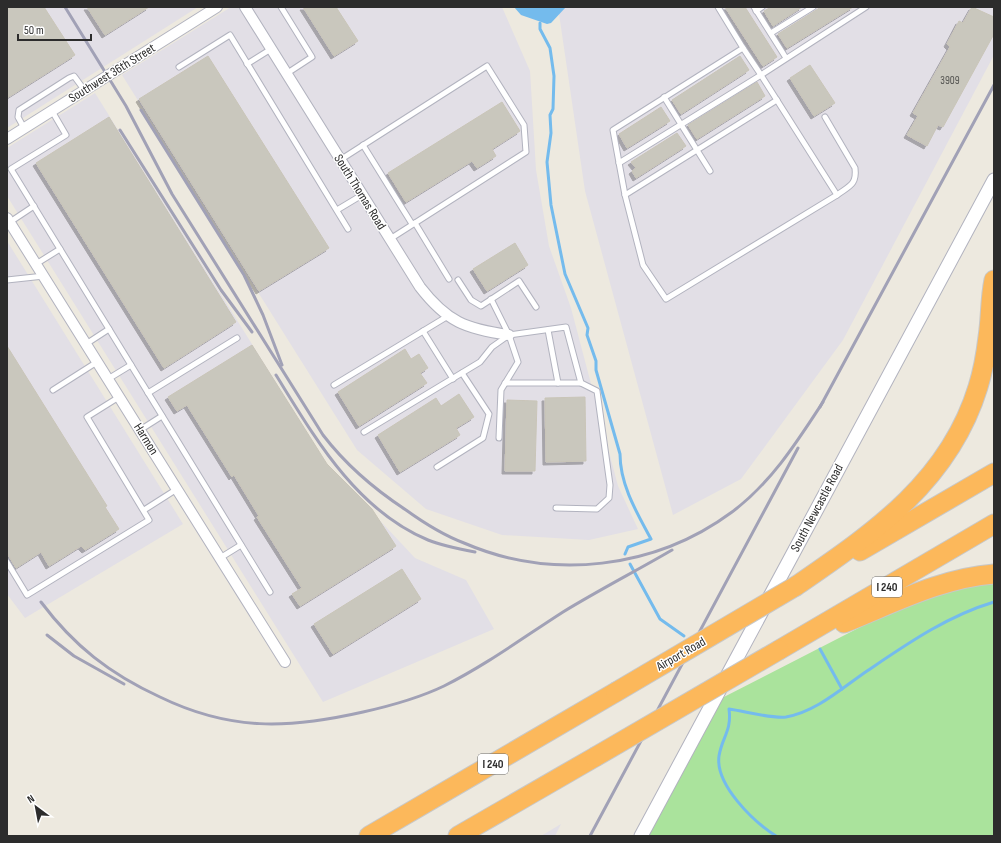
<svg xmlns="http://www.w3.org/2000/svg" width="1001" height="843" font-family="'Sofia Sans Condensed',sans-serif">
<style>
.industrial{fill:#e2dfe6}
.green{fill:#aae39c}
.water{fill:#74bbed}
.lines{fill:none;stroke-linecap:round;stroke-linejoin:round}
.stream{stroke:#74bbed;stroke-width:3}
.building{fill:#c9c7bd;stroke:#c9c5b8;filter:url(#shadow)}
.service-casing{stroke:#b2b3bf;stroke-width:7}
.minor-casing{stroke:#b2b3bf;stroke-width:12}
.tertiary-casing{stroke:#b2b3bf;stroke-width:15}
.motorway-casing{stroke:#c8c8c8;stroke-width:21}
.service{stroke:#fff;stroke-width:5}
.minor{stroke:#fff;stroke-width:10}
.tertiary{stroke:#fff;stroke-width:13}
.motorway{stroke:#fcb85b;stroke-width:19}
.rail{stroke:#a1a1b6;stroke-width:3}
.motorway-bridge-casing{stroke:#c8c8c8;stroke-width:21;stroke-linecap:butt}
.motorway-bridge{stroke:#fcb85b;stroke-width:19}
.labels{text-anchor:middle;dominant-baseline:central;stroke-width:3;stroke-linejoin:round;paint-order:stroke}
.number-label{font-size:11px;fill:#535350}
.shield{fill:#fff;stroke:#6b6b6b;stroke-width:1}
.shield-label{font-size:12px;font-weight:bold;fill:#2c2c2c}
.street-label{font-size:13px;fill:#2c2c2c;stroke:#fff}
</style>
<defs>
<filter id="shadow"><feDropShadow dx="-3" dy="3" stdDeviation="0" flood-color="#0004"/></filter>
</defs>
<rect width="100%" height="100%" fill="#ede9df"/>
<g class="industrial">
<polygon points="7,7 198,7 7,128"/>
<polygon points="231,7 502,7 530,71 536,170 549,246 571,308 618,486 638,529 589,540 502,535 426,509 357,450 122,75"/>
<polygon points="558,7 994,7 994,55 843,340 741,479 673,515 585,191"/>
<polygon points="95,93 327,464 415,558 466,580 494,629 323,702 7,196 7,148"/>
<polygon points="7,241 183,524 25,618 7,594"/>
<polygon points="561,824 555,836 541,836"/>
</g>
<polygon class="green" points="994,579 994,836 646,836 720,699 878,618 897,605"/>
<polygon class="water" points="514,7 566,7 551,23 547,24 521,15"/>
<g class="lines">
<g class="stream">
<path d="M540 23V29L550 48 554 76 553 109 550 115 551 133 547 162 551 205 565 274 588 328 587 335 596 361V370L620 454C620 485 637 513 651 539L628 547 625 554"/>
<polyline points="630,564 660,619 684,636"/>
<polyline points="820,649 842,689"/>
<path d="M776 836C754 822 715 785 719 756 722 737 732 731 729 709 744 711 772 719 786 717 816 712 842 688 867 671 907 644 947 616 994 602"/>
</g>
</g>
<g class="building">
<polygon points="7,7 44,7 75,55 7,98"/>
<polygon points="87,7 149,7 105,35"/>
<polygon points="303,7 336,7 358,41 334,56"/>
<polygon points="725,7 745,7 777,57 763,66"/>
<polygon points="771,7 802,7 773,26 764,11"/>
<polygon points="821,7 853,7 787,48 778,34"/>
<polygon points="972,7 994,17 994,34 943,127 938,125 927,146 907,135 918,116 913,113 950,47 947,44 959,21 963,23"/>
<polygon points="208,56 329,248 259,291 139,99"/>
<polygon points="740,56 749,70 681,114 672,100"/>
<polygon points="810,65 835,103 814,116 790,78"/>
<polygon points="757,82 765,96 697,139 688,125"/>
<polygon points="502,102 520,131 492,149 496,156 477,168 472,161 406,202 388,173"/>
<polygon points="661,107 670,121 627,148 619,134"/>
<polygon points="109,117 236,322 164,368 36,163"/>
<polygon points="677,133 686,146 636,178 632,171 636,168 631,162"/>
<polygon points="515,243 528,265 487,291 473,269"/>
<polygon points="252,345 327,464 372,509 396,546 300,606 292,594 302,588 257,517 259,516 234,475 232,477 187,405 177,411 168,397"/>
<polygon points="7,346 107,506 105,507 119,529 85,550 81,546 49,566 41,552 16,568 7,553"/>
<polygon points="405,349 411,359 419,354 428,368 420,373 427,383 359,426 338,392"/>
<polygon points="459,394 474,417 456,428 460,435 400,472 378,435 436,398 441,406"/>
<polygon points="585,397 586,461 546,462 545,398"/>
<polygon points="507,400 537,401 535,471 505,471"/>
<polygon points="402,569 421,599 333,654 314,624"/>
</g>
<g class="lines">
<defs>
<g id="service">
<polyline points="281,7 312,57 286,74"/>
<polyline points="718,7 743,48 613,130 625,195 643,265 666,299 837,195 761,75 866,7"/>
<polyline points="754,7 786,58"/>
<polyline points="756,11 762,7"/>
<polyline points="771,33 813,7"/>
<polyline points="247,64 271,49"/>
<polyline points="179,67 230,35 348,229"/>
<polyline points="664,97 710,171"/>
<polyline points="52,111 66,135 11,169 270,592"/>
<path d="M825 117 855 168C857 185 849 186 837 195"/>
<polyline points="24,128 18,117 19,110 69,78 74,76 85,91"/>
<polyline points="363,145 412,224"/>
<polyline points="340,160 487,66 524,125 526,152 390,239"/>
<polyline points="619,163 761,75 743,48"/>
<polyline points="625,195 777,100"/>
<polyline points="337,210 362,195"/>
<polyline points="10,222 34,206"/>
<polyline points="415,223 449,279"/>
<polyline points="36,264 60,249"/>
<polyline points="7,280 44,276"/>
<polyline points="458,280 471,300 481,306 519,281 536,307"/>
<polyline points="491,299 509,335 518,362 501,390 499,438"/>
<polyline points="548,330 558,383"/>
<polyline points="423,331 453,379"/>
<polyline points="86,344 109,329"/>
<polyline points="108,379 131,365"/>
<polyline points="334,385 448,316"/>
<polyline points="53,390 97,362"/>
<polyline points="148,393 237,338"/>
<polyline points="140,430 162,416"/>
<polyline points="364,432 480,362 492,347 509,335 566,327 581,383 505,383"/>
<polyline points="437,467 483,438 489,414 462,373"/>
<polyline points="556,508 597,509 609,498 610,485 597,391 581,383"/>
<polyline points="144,510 177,489"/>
<polyline points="220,558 241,545"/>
<polyline points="7,562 27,595 149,520 87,417 119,397"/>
</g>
<g id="minor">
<path d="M245 7 420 287C447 322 466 329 509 335"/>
<polyline points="7,139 217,7"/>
<polyline points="7,218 285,662"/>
</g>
<polyline id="tertiary" points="641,836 994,180"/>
<g id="motorway">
<polyline points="860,551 994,473"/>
<path d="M796 586C873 533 949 482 978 387 983 371 986 354 988 337 991 318 990 299 994 280"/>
<path d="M844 623C892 604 941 578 994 574"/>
<polyline points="779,650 994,524"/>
<polyline points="369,836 616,692"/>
<polyline points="458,836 595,757"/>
</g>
</defs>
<use href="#service" class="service-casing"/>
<use href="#minor" class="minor-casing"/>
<use href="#tertiary" class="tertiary-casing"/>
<use href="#motorway" class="motorway-casing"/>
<use href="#service" class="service"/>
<use href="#minor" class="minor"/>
<use href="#tertiary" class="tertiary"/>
<use href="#motorway" class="motorway"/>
<g class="rail">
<path d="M65 7 126 106 172 194 323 435C346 465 374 489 406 510 424 523 443 535 464 543 552 581 655 569 732 512 771 483 797 442 823 402"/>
<polyline points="141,110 244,275 263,315 282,365"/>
<polyline points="120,130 221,290 252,332"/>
<path d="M276 375C315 438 356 510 428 540 443 546 459 549 475 552"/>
<polyline points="820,407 994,85"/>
<path d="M41 602C74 646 110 674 160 697 230 731 288 729 363 712 390 706 419 698 444 686 486 665 524 637 563 612 599 590 636 571 672 550"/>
<polyline points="47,635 74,656 124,684"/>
<polyline points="590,836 798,448"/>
</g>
<defs>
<g id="motorway-bridge">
<polyline points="616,692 796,586"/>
<polyline points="595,757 779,650"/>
</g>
</defs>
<use href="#motorway-bridge" class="motorway-bridge-casing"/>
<use href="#motorway-bridge" class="motorway-bridge"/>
</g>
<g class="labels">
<g class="number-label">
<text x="950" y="80">3909</text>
</g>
<g class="shield">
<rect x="872" y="577" width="30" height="20" rx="3"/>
<rect x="478" y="754" width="30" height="20" rx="3"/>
</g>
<g class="shield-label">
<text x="887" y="587">I 240</text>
<text x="493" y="764">I 240</text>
</g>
<g class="street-label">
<text transform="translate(112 73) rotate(-32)">Southwest 36th Street</text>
<text transform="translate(360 192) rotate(58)">South Thomas Road</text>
<text transform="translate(146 439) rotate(58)">Harmon</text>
<text transform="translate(817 508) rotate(-62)">South Newcastle Road</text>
<text transform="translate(681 654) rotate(-30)">Airport Road</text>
</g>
</g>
<rect width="1001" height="843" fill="none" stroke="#2c2c2c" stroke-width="16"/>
<g transform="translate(36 807) rotate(328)" stroke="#ffffff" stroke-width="3" paint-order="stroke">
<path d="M0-3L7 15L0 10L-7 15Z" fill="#2c2c2c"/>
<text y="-6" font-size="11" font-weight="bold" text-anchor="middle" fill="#2c2c2c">N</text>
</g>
<path d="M18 34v6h73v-6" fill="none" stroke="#2c2c2c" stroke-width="2"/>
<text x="24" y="34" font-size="12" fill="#2c2c2c" stroke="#ffffff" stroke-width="3" paint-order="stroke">50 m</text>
</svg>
